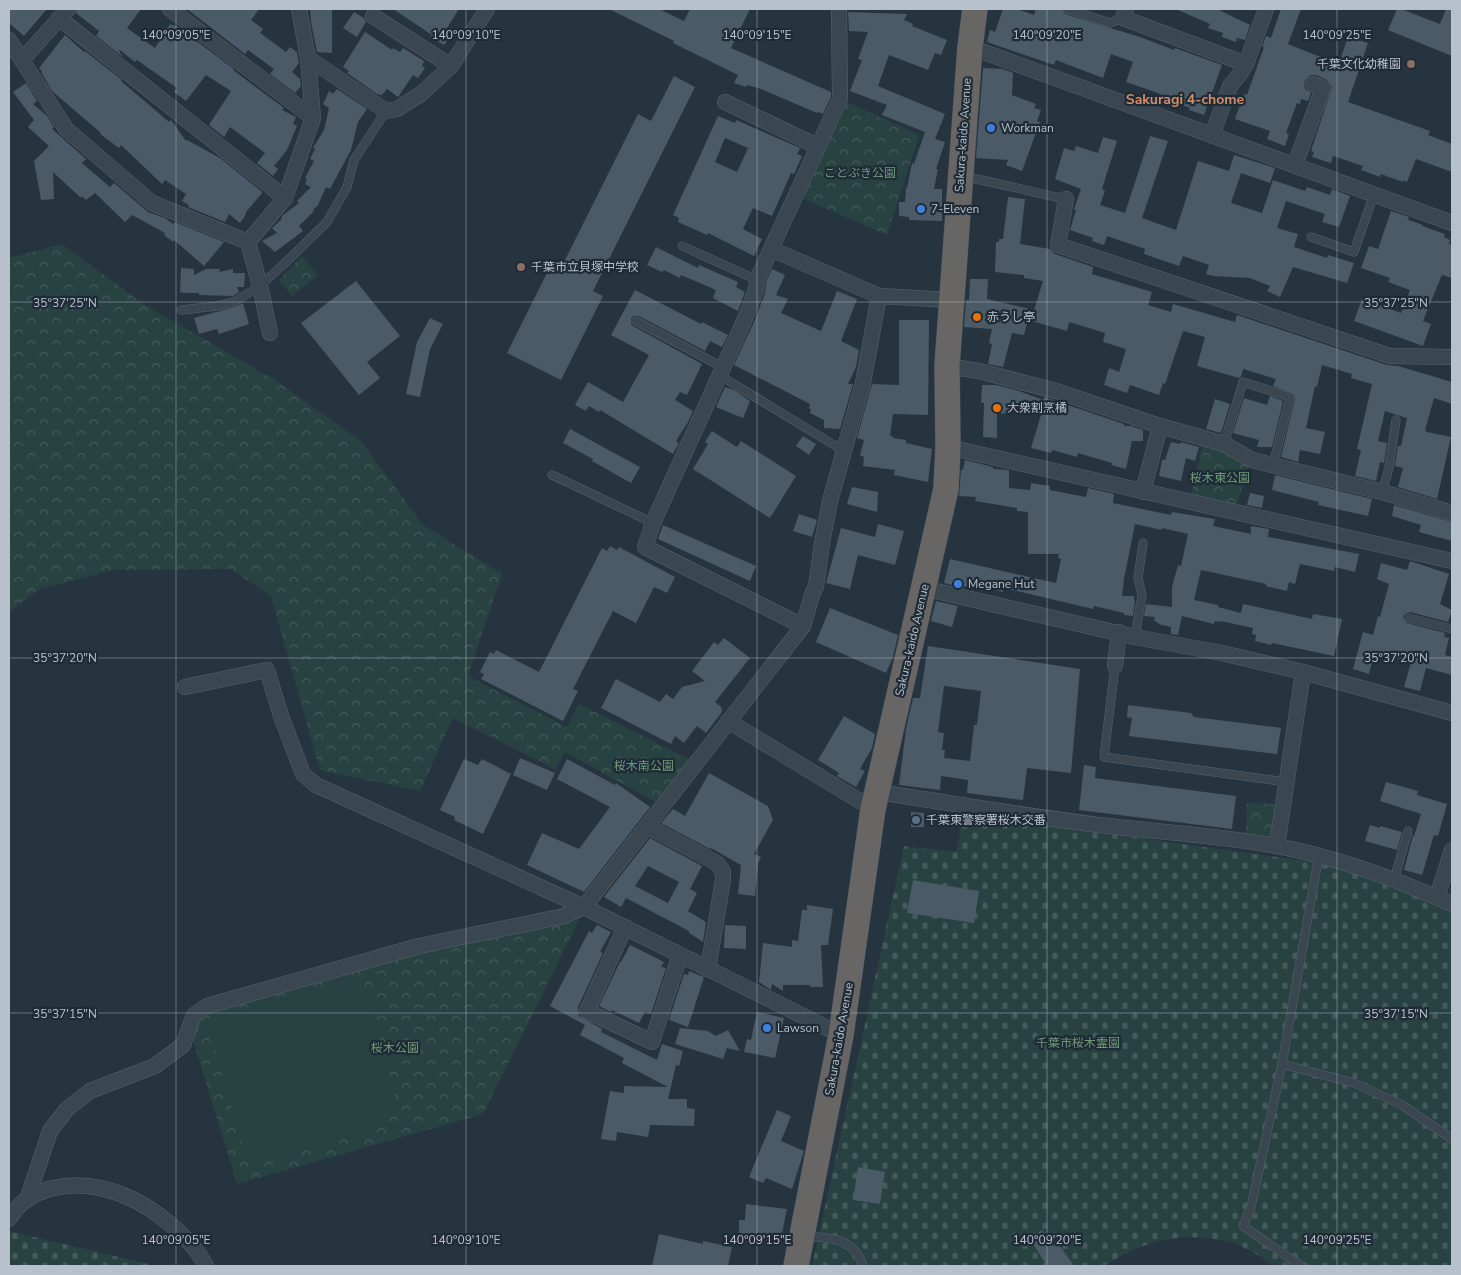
<svg xmlns="http://www.w3.org/2000/svg" width="1461" height="1275" font-family="'Nunito Sans','Noto Sans JP',sans-serif">
<style>
.forest{fill:url(#forest-crowns)}
.cemetery{fill:url(#cemetery-stones)}
.garden{fill:#284141}
.building{fill:#4a5a66;fill-rule:evenodd}
.lines{fill:none;stroke-linecap:round;stroke-linejoin:round}
.service-casing{stroke:#58646e;stroke-width:9}
.minor-casing{stroke:#58646e;stroke-width:16}
.trunk-casing{stroke:#45515b;stroke-width:26}
.service{stroke:#3a4650;stroke-width:8}
.minor{stroke:#3a4650;stroke-width:15}
.trunk{stroke:#686664;stroke-width:25}
.ticks{fill:none;stroke:#b7c1cb;stroke-width:1;stroke-opacity:0.45}
.education-dot{fill:#8d6e63;stroke:#1f2b36;stroke-width:2}
.shop-dot{fill:#3f7fe0;stroke:#1f2b36;stroke-width:2}
.food-dot{fill:#e8710a;stroke:#1f2b36;stroke-width:2}
.service-dot{fill:#5c6f8a;stroke:#1f2b36;stroke-width:2}
.labels{text-anchor:middle;dominant-baseline:central;stroke-width:4.5;stroke-linejoin:round;paint-order:stroke}
.poi-label{font-size:12px;fill:#b7c1cb;stroke:#1f2b36;text-anchor:start}
.street-label{font-size:12px;fill:#b7c1cb;stroke:#1f2b36}
.park-label{font-size:12px;fill:#6f9b74;stroke:#1f2b36}
.neighbourhood-label{font-size:14px;font-weight:bold;fill:#d48d69;stroke:#1f2b36}
.ticks-label{font-size:12px;text-anchor:middle;fill:#b7c1cb;stroke:#1f2b36;stroke-width:4.5;stroke-linejoin:round;paint-order:stroke}
</style>
<defs>
<pattern id="forest-crowns" width="20" height="18" patternUnits="userSpaceOnUse" patternTransform="scale(1.25)"><rect width="20" height="18" fill="#284141"/><path d="M2 6a3 3 0 1 1 6 0M12 15a3 3 0 1 1 6 0" fill="none" stroke="#455b5b"/></pattern>
<pattern id="cemetery-stones" width="16" height="16" patternUnits="userSpaceOnUse" patternTransform="scale(1.25)"><rect width="16" height="16" fill="#284141"/><path d="M2 7V4a2 2 0 0 1 4 0v3zM10 15v-3a2 2 0 0 1 4 0v3z" fill="#455b5b"/></pattern>
</defs>
<rect width="100%" height="100%" fill="#263440"/>
<g class="forest">
<polygon points="843,100 919,135 887,235 799,197"/>
<polygon points="58,245 63,245 145,305 275,380 361,441 423,525 502,574 467,679 468,676 567,727 579,704 690,760 659,804 565,752 555,769 453,718 420,791 320,770 271,596 230,569 113,570 38,590 9,612 9,258"/>
<polygon points="302,256 318,275 292,296 279,280"/>
<polygon points="1203,442 1249,462 1236,507 1191,496"/>
<polygon points="1247,803 1277,804 1274,834 1268,839 1246,838"/>
<polygon points="573,916 579,920 483,1114 237,1184 193,1040 202,1012 433,946"/>
</g>
<g class="cemetery">
<path d="M963 814 1306 861 1355 870 1452 909V1266H1276C1262 1258 1248 1248 1232 1243 1184 1230 1145 1240 1104 1266H812L904 846 956 852Z"/>
<polygon points="9,1231 148,1264 147,1266 9,1266"/>
</g>
<polygon class="garden" points="350,978 367,987 397,1106 379,1128 249,1166 206,1019"/>
<g class="building">
<polygon points="9,9 47,9 24,36 9,23"/>
<polygon points="77,9 141,9 127,28 155,48 170,24 174,26 175,25 234,69 233,70 284,108 282,110 296,117 293,124 297,126 287,150 274,166 278,169 273,176 257,163 265,153 230,127 224,137 209,125 231,91 206,75 186,101 174,92 177,88 137,60 135,62 120,50 119,51 123,57 96,36 99,31 76,13"/>
<polygon points="187,9 259,9 251,20 263,29 260,33 286,52 290,47 297,52 299,63 292,72 300,79 301,86 295,93 270,74 274,69 248,50 245,54"/>
<polygon points="310,9 332,9 332,53 317,52 311,22"/>
<polygon points="393,9 459,9 445,31 451,35 444,45 430,37 432,35"/>
<polygon points="609,9 659,9 684,21 690,9 750,9 731,48 831,92 831,97 823,114 818,112 817,113 761,89 747,85 746,87 734,83 738,75 673,43 674,41"/>
<polygon points="1003,9 1017,9 1034,15 1036,9 1062,9 1065,14 1140,37 1174,50 1175,48 1222,65 1204,115 1189,110 1190,108 1160,97 1161,95 1158,93 1126,82 1133,62 1111,54 1103,78 1056,60 1054,65 987,42 990,30 995,32"/>
<polygon points="1176,9 1217,9 1250,25 1245,40 1237,38 1236,42 1222,37 1223,33 1208,28 1210,24"/>
<polygon points="1281,9 1301,9 1288,44 1315,55 1339,63 1348,37 1368,43 1348,102 1430,131 1428,135 1452,144 1452,172 1416,159 1407,182 1404,180 1403,182 1381,174 1380,177 1361,170 1363,166 1333,156 1331,163 1312,157 1314,152 1311,151 1332,87 1327,80 1316,75 1311,75 1305,80 1304,85 1305,89 1311,93 1308,101 1301,99 1300,104 1297,103 1286,133 1289,134 1285,146 1267,139 1270,131 1235,119 1244,94 1247,95 1264,47 1262,47 1266,36 1271,38"/>
<polygon points="1397,9 1401,9 1440,24 1446,9 1452,9 1452,56 1388,30"/>
<polygon points="354,12 364,18 366,22 357,37 343,28"/>
<polygon points="848,12 907,14 904,20 913,24 912,26 947,40 941,55 935,53 928,70 889,55 878,86 945,114 935,139 945,142 936,169 938,169 934,189 942,189 942,221 909,220 909,217 899,216 899,202 905,202 906,188 907,188 912,163 914,164 925,132 882,115 887,105 850,91 862,60 858,59 868,32 849,31"/>
<polygon points="365,32 392,50 393,48 400,52 403,48 424,61 422,66 425,68 418,78 413,75 398,97 387,89 382,95 377,94 347,73 349,71 343,67"/>
<polygon points="65,35 84,52 85,51 122,80 121,81 169,122 171,120 186,141 187,140 220,158 261,191 262,193 246,212 245,216 240,223 229,214 225,222 188,207 189,205 182,201 186,194 165,180 162,184 121,145 119,148 100,134 101,133 52,91 41,72 42,71 39,68"/>
<polygon points="983,68 1003,69 1013,73 1012,95 1036,104 1034,108 1041,110 1037,121 1040,122 1022,171 1006,165 1008,160 976,158"/>
<polygon points="674,76 695,87 593,291 603,296 561,380 507,353 549,269 558,274 638,114 651,121"/>
<polygon points="26,83 37,101 33,104 47,116 54,127 52,129 86,159 82,163 110,187 114,183 148,212 165,218 173,224 175,222 224,242 204,266 174,240 173,242 164,235 165,233 132,215 125,222 95,193 86,200 82,196 81,198 53,172 54,199 41,200 34,161 49,146 28,127 34,120 13,92"/>
<polygon points="337,89 367,109 358,122 351,150 330,189 326,187 318,205 313,210 314,211 299,226 303,231 275,252 262,241 277,233 272,228 281,220 282,216 299,203 297,201 311,187 305,184 307,179 305,178 314,161 310,159 315,149 313,148 324,130 329,108 323,104 329,91 333,94"/>
<path d="M718 116 735 123 736 120 800 148 797 154 802 156 794 174 791 173 772 216 753 208 743 229 762 239 754 256 708 233 707 235 678 222 679 218 673 215ZM725 138 748 148 737 172 715 162Z"/>
<polygon points="1150,136 1168,141 1142,218 1176,230 1198,161 1229,171 1234,155 1275,168 1270,183 1241,173 1231,203 1262,213 1273,180 1305,191 1307,187 1330,195 1332,189 1350,196 1339,227 1322,222 1325,214 1286,201 1277,228 1298,234 1294,247 1327,258 1328,255 1354,263 1347,283 1293,267 1280,297 1267,291 1270,286 1250,278 1213,276 1206,274 1209,265 1183,256 1179,266 1144,254 1145,249 1107,236 1104,245 1092,241 1093,238 1070,230 1076,210 1074,209 1081,189 1055,179 1064,148 1074,151 1076,146 1098,153 1103,137 1117,141 1102,189 1105,191 1100,205 1125,213"/>
<polygon points="1008,197 1025,199 1020,244 1050,249 1055,254 1093,267 1092,274 1152,292 1148,305 1171,312 1173,304 1235,322 1237,315 1387,365 1398,366 1452,382 1452,404 1434,398 1425,430 1427,432 1451,437 1437,499 1398,487 1403,468 1395,466 1398,446 1401,446 1407,418 1397,415 1385,411 1378,441 1387,443 1384,463 1380,462 1376,481 1355,476 1361,450 1357,449 1372,384 1351,378 1352,374 1322,365 1317,387 1315,386 1306,428 1325,432 1320,454 1300,450 1298,462 1281,457 1295,398 1294,394 1273,386 1276,379 1243,369 1241,377 1239,378 1197,366 1205,337 1183,331 1165,384 1163,383 1159,395 1130,385 1127,393 1104,385 1109,368 1119,372 1126,349 1103,342 1105,333 1069,322 1067,331 1028,320 1024,335 1012,333 1003,367 988,364 992,344 989,343 992,329 964,327 966,300 969,300 970,279 988,279 987,299 1034,310 1043,281 1024,278 1024,275 995,272 996,242 999,242 999,239 1003,239"/>
<polygon points="1391,211 1409,217 1408,220 1423,225 1422,226 1445,234 1444,237 1450,240 1449,244 1452,245 1452,278 1442,275 1441,277 1423,321 1431,324 1423,346 1354,321 1362,299 1401,313 1410,290 1388,282 1390,278 1361,268 1369,246 1378,249"/>
<polygon points="656,247 698,268 699,265 738,282 736,287 745,292 738,311 713,298 716,290 681,275 680,278 664,270 662,272 647,265"/>
<polygon points="181,268 194,269 194,275 206,269 220,269 219,272 233,269 233,273 245,273 244,287 237,287 239,292 233,296 199,295 199,293 182,293 182,291 180,293"/>
<polygon points="772,269 785,275 776,295 788,299 781,313 821,331 837,291 857,299 841,341 859,350 856,367 848,384 853,384 840,429 824,428 824,420 810,413 811,410 809,408 810,404 734,365 754,322 765,293 766,282"/>
<polygon points="356,281 400,336 367,362 380,378 359,395 301,323"/>
<polygon points="635,290 701,324 702,322 728,335 722,347 710,341 705,351 639,316 633,316 631,319 631,324 633,326 702,364 687,395 680,392 675,400 693,411 688,422 676,441 679,443 673,454 600,410 599,412 589,406 586,411 575,405 588,382 623,402 649,355 611,335"/>
<polygon points="243,303 249,324 219,334 217,329 199,334 194,318 235,307"/>
<polygon points="430,318 443,324 430,349 420,397 406,394 417,342"/>
<polygon points="899,320 929,320 928,415 893,414 890,436 893,436 893,438 906,440 906,443 932,449 928,482 894,475 895,470 863,466 864,457 860,455 864,440 857,438 872,384 899,385"/>
<polygon points="982,385 996,385 1016,390 1043,400 1044,397 1053,400 1124,424 1124,426 1131,426 1143,430 1143,441 1132,441 1126,469 1111,465 1112,463 1078,453 1077,457 1052,450 1051,453 1031,448 1041,415 1011,404 1011,414 997,413 997,438 983,437 984,403 981,403"/>
<polygon points="725,387 734,390 750,401 743,418 716,407"/>
<polygon points="1270,396 1283,401 1272,447 1257,447 1259,440 1233,433 1244,398 1267,405"/>
<polygon points="1215,399 1230,404 1221,433 1206,429"/>
<polygon points="570,429 640,467 631,483 592,461 593,459 563,443"/>
<polygon points="712,431 737,447 741,441 796,476 770,518 693,469 708,444 705,442"/>
<polygon points="803,436 816,444 809,455 796,446"/>
<polygon points="1171,442 1180,444 1181,442 1199,447 1195,461 1186,458 1181,481 1159,476 1162,460 1165,460"/>
<polygon points="965,460 993,467 993,469 1009,470 1009,488 1030,490 1031,483 1050,486 1050,490 1086,497 1088,488 1114,494 1113,503 1171,515 1172,512 1215,519 1213,526 1251,534 1251,526 1269,529 1268,537 1359,554 1355,572 1335,567 1334,571 1300,564 1295,584 1289,582 1287,591 1266,586 1266,584 1201,570 1194,600 1218,605 1218,607 1241,613 1243,604 1312,619 1313,614 1342,619 1334,656 1272,643 1271,645 1255,641 1256,635 1252,634 1253,628 1221,621 1221,622 1215,621 1214,624 1182,616 1178,635 1171,634 1171,627 1158,624 1159,623 1154,621 1155,617 1144,616 1146,604 1172,607 1172,587 1178,565 1181,566 1188,534 1162,528 1162,530 1135,524 1124,579 1122,596 1134,596 1134,601 1135,601 1133,616 1124,615 1124,613 1094,606 1093,609 1004,588 1003,592 971,585 971,587 964,586 964,588 944,583 950,559 1056,583 1061,559 1058,558 1059,554 1028,554 1028,512 1017,511 1017,508 975,501 976,497 959,496 961,470 963,470"/>
<polygon points="1275,475 1372,499 1368,516 1318,505 1319,502 1272,490"/>
<polygon points="852,487 878,492 877,512 847,504"/>
<polygon points="1250,493 1264,496 1262,508 1247,505"/>
<polygon points="1394,505 1452,522 1452,541 1419,532 1421,525 1392,516"/>
<polygon points="799,514 817,520 812,537 793,531"/>
<polygon points="878,524 904,531 895,565 858,555 850,589 826,583 841,528 875,537"/>
<polygon points="663,525 756,566 750,581 658,539"/>
<polygon points="610,546 617,550 619,547 675,577 667,593 654,587 636,623 613,611 573,689 578,691 563,721 481,679 484,674 480,672 490,652 494,654 496,650 539,672 602,548 607,551"/>
<polygon points="1410,561 1449,574 1440,604 1452,610 1448,622 1410,612 1405,614 1403,617 1407,623 1445,633 1444,637 1449,638 1445,655 1452,657 1452,675 1426,668 1420,691 1404,687 1411,662 1375,651 1369,674 1353,669 1363,632 1373,635 1378,616 1380,617 1389,584 1377,579 1381,563 1407,570"/>
<polygon points="936,601 958,606 952,627 931,621"/>
<polygon points="830,608 898,635 893,657 886,673 816,642"/>
<polygon points="724,638 750,658 715,702 721,707 722,712 706,733 697,726 684,743 675,736 671,744 601,708 616,679 660,702 666,694 673,699 682,687 705,681 692,671 714,642 718,645"/>
<path d="M928 646 1080 669 1071 773 1027 768 1023 800 967 793 968 780 941 776 940 790 899 785 906 729 913 698H920ZM944 686 981 691 977 725H974L970 761 944 758 945 750H942L944 733 938 732Z"/>
<polygon points="1128,705 1191,713 1194,717 1281,728 1277,754 1129,736 1132,718 1127,717"/>
<polygon points="844,716 875,734 872,748 860,769 865,771 856,787 837,776 839,773 818,760"/>
<polygon points="520,758 555,773 547,790 513,775"/>
<polygon points="464,759 478,765 482,759 511,774 483,834 454,820 455,817 440,810"/>
<polygon points="567,759 615,785 616,783 650,807 584,892 527,865 542,833 579,849 610,807 557,779"/>
<polygon points="1084,765 1096,767 1095,778 1236,796 1232,829 1079,810"/>
<polygon points="709,773 768,806 773,820 754,854 761,857 758,863 755,896 738,894 741,865 711,848 710,849 661,823 673,809 685,816"/>
<polygon points="1386,782 1418,791 1417,795 1447,804 1438,836 1434,835 1422,875 1404,870 1413,835 1414,836 1421,814 1380,801"/>
<polygon points="911,812 924,813 924,827 911,827"/>
<polygon points="1370,825 1380,828 1380,826 1402,832 1397,850 1365,841"/>
<path d="M650 838 702 866 690 889 697 893 688 911 706 922 703 942 689 933V931L626 898 621 907 604 897ZM648 866 679 882 668 903 635 886Z"/>
<polygon points="913,880 979,891 974,923 907,913"/>
<polygon points="807,905 833,909 828,945 821,945 823,987 810,987 810,985 783,985 783,991 772,984 771,990 759,982 763,943 792,947 792,940 798,941 802,910 807,910"/>
<polygon points="597,925 611,932 600,952 603,953 578,1007 579,1016 602,1029 601,1032 657,1060 662,1044 683,1051 679,1066 676,1065 668,1099 687,1099 687,1108 695,1109 694,1126 650,1125 648,1137 617,1132 616,1141 601,1139 610,1091 624,1093 624,1086 668,1087 622,1063 624,1058 580,1035 585,1025 550,1006 589,931 592,933"/>
<polygon points="725,925 746,926 746,949 724,948"/>
<polygon points="630,945 664,962 661,967 666,968 651,1014 645,1012 639,1023 612,1010 611,1012 599,1006 620,962 621,962"/>
<polygon points="689,971 704,977 688,1027 669,1020 684,974 688,975"/>
<polygon points="757,1012 784,1018 775,1058 744,1052 747,1039 751,1040"/>
<polygon points="680,1028 708,1031 716,1036 728,1030 740,1051 727,1048 723,1059 675,1044"/>
<polygon points="777,1110 791,1116 781,1141 804,1151 792,1189 766,1178 763,1183 749,1177"/>
<polygon points="858,1167 885,1172 880,1204 853,1200"/>
<polygon points="746,1204 787,1209 780,1243 739,1235 739,1220 745,1220"/>
<polygon points="1042,1230 1053,1246 1058,1243 1074,1266 1047,1266 1030,1239"/>
<polygon points="659,1234 703,1244 703,1241 732,1247 728,1266 652,1266"/>
</g>
<g class="lines">
<defs>
<g id="service">
<polyline points="1067,9 1110,23 1123,18"/>
<path d="M965 177C999 183 1032 192 1066 199"/>
<polyline points="1311,237 1354,252 1374,194"/>
<polyline points="682,246 757,280"/>
<polyline points="181,310 217,306 234,302 260,286 284,264 327,222 347,187 354,160 386,111"/>
<polyline points="636,321 722,367"/>
<polyline points="719,375 844,451"/>
<polyline points="1224,444 1243,382 1290,397 1273,465"/>
<polyline points="552,475 653,523"/>
<polyline points="1382,492 1389,468 1396,420"/>
<polyline points="1409,618 1452,629"/>
<polyline points="1135,637 1142,595 1138,578 1143,543"/>
<polyline points="1115,666 1104,757 1286,782"/>
<polyline points="1394,880 1408,831"/>
<polyline points="1282,1064 1354,1083 1402,1105 1452,1139"/>
<path d="M806 1236C831 1238 854 1238 863 1266"/>
<polyline points="1301,1266 1243,1226 1251,1207 1282,1064 1319,855"/>
</g>
<g id="minor">
<polyline points="170,9 313,118"/>
<polyline points="1126,9 1123,18 1246,64"/>
<polyline points="373,16 451,66"/>
<polyline points="59,18 285,198"/>
<polyline points="9,40 66,129 152,203 248,242"/>
<polyline points="970,47 1452,223"/>
<polyline points="308,58 386,111 397,109 421,94 451,66 487,9"/>
<polyline points="22,60 68,9"/>
<polyline points="725,102 817,146"/>
<polyline points="1212,135 1230,86 1240,74 1246,64 1266,9"/>
<polyline points="1295,165 1323,88 1313,84"/>
<polyline points="1066,199 1058,245 1390,356 1452,357"/>
<polyline points="248,242 285,198 313,118 308,58 299,9"/>
<polyline points="248,242 260,286 270,333"/>
<polyline points="771,249 879,296 951,300"/>
<polyline points="947,366 979,371 1056,391 1160,426 1224,444 1252,460 1382,492 1452,513"/>
<polyline points="948,447 1452,561"/>
<polyline points="1143,492 1160,426"/>
<polyline points="923,588 1135,637 1222,653 1303,672 1452,713"/>
<polyline points="803,626 645,547 653,523 745,319 756,290 757,280 771,249 840,99 839,9"/>
<polyline points="1115,666 1119,632"/>
<polyline points="185,687 267,670 281,716 303,774 316,785 584,907 841,1035"/>
<polyline points="728,721 873,809"/>
<path d="M877 792C951 803 1025 816 1099 825 1158 832 1217 835 1276 846 1337 857 1396 879 1452 904"/>
<polyline points="647,826 717,863 723,872 723,880 708,969"/>
<polyline points="1277,846 1303,672"/>
<polyline points="1437,897 1452,850"/>
<polyline points="625,927 587,1011 652,1042 680,955"/>
<polyline points="28,1197 50,1131 67,1109 90,1091 155,1066 183,1045 194,1015 207,1006 419,946 564,916 584,907 803,626 813,592 816,587 822,543 830,501 863,383 879,296"/>
<path d="M9 1219C32 1180 85 1180 123 1195 152 1206 192 1238 206 1266"/>
</g>
<polyline id="trunk" points="796,1266 841,1035 873,809 946,489 948,447 947,366 970,47 975,9"/>
</defs>
<use href="#service" class="service-casing"/>
<use href="#minor" class="minor-casing"/>
<use href="#trunk" class="trunk-casing"/>
<use href="#service" class="service"/>
<use href="#minor" class="minor"/>
<use href="#trunk" class="trunk"/>
</g>
<path class="ticks" d="M176 9V1266M466 9V1266M757 9V1266M1047 9V1266M1337 9V1266M9 302H1452M9 658H1452M9 1013H1452"/>
<g class="education-dot">
<circle cx="1411" cy="64" r="5"/>
<circle cx="521" cy="267" r="5"/>
</g>
<g class="shop-dot">
<circle cx="991" cy="128" r="5"/>
<circle cx="921" cy="209" r="5"/>
<circle cx="958" cy="584" r="5"/>
<circle cx="767" cy="1028" r="5"/>
</g>
<g class="food-dot">
<circle cx="977" cy="317" r="5"/>
<circle cx="997" cy="408" r="5"/>
</g>
<circle class="service-dot" cx="916" cy="820" r="5"/>
<g class="labels">
<g class="poi-label">
<text x="1401" y="64" text-anchor="end">千葉文化幼稚園</text>
<text x="1001" y="128">Workman</text>
<text x="931" y="209">7-Eleven</text>
<text x="531" y="267">千葉市立貝塚中学校</text>
<text x="987" y="317">赤うし亭</text>
<text x="1007" y="408">大衆割烹橘</text>
<text x="968" y="584">Megane Hut</text>
<text x="926" y="820">千葉東警察署桜木交番</text>
<text x="777" y="1028">Lawson</text>
</g>
<g class="street-label">
<text transform="translate(963 135) rotate(-86)">Sakura-kaido Avenue</text>
<text transform="translate(912 640) rotate(-77)">Sakura-kaido Avenue</text>
<text transform="translate(839 1039) rotate(-80)">Sakura-kaido Avenue</text>
</g>
<g class="park-label">
<text x="860" y="173">ことぶき公園</text>
<text x="1220" y="478">桜木東公園</text>
<text x="644" y="766">桜木南公園</text>
<text x="1078" y="1043">千葉市桜木霊園</text>
<text x="395" y="1048">桜木公園</text>
</g>
<g class="neighbourhood-label">
<text x="1185" y="99">Sakuragi 4-chome</text>
</g>
</g>
<g class="ticks-label">
<text x="176" y="39">140°09'05"E</text>
<text x="466" y="39">140°09'10"E</text>
<text x="757" y="39">140°09'15"E</text>
<text x="1047" y="39">140°09'20"E</text>
<text x="1337" y="39">140°09'25"E</text>
<text x="65" y="307">35°37'25"N</text>
<text x="1396" y="307">35°37'25"N</text>
<text x="65" y="662">35°37'20"N</text>
<text x="1396" y="662">35°37'20"N</text>
<text x="65" y="1018">35°37'15"N</text>
<text x="1396" y="1018">35°37'15"N</text>
<text x="176" y="1244">140°09'05"E</text>
<text x="466" y="1244">140°09'10"E</text>
<text x="757" y="1244">140°09'15"E</text>
<text x="1047" y="1244">140°09'20"E</text>
<text x="1337" y="1244">140°09'25"E</text>
</g>
<rect width="1461" height="1275" fill="none" stroke="#b7c1cb" stroke-width="20"/>
</svg>
